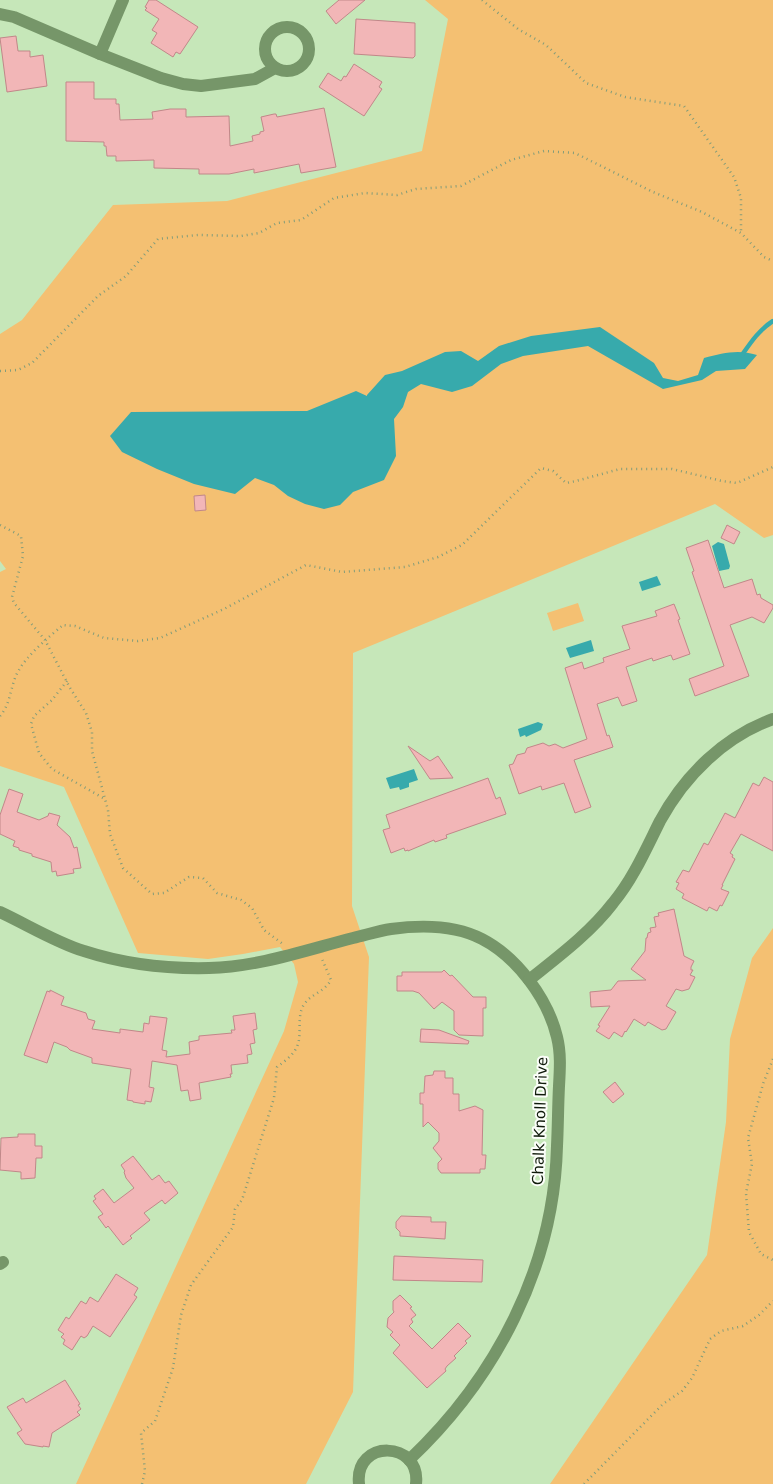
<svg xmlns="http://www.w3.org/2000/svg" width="773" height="1484" font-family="'DejaVu Sans',sans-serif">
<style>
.green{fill:#f4c072}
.water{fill:#37aaac}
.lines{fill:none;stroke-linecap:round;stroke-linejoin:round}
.stream{stroke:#37aaac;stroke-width:4.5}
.building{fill:#f2b6b7;stroke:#c18789}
.path{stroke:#839c79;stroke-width:2.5;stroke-dasharray:1 4;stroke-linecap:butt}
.minor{stroke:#769669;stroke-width:12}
.labels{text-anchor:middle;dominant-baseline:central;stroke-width:4;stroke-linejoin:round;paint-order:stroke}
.street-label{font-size:15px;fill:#101b0b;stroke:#fbfef9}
</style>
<rect width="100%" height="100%" fill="#c6e7b9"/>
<g class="green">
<polygon points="425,0 773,0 773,535 764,538 715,504 353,653 352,906 369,957 353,1392 306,1484 76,1484 284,1031 298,982 294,964 280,947 243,954 208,959 138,953 64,787 0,766 0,572 6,569 0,561 0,334 22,320 113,205 227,201 422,151 448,19"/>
<polygon points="578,603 584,621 553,631 547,613"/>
<polygon points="773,928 773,1484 550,1484 707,1255 726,1122 730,1039 752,958"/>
</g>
<g class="water">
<path d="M600 327 654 363 663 378 678 381 698 375 704 358C723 353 738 349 757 355L745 369 716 371 702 380 663 389 588 346 523 356 501 364 472 386 452 392 421 384 408 392 403 407 394 419 396 456 384 480 353 492 340 505 324 509 305 504 288 496 274 485 255 478 235 494 194 484 157 469 122 452 110 436 131 412 307 411 356 391 367 396V395L385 375 402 371 445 352 461 351 478 361 499 346 531 336Z"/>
<polygon points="718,542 724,544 730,566 729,569 719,571 712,546"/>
<polygon points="657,576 661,585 642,591 639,582"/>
<polygon points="591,640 594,651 570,658 566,648"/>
<polygon points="538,722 543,724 541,730 526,737 525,735 520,737 518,729"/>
<polygon points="414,769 418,780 409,783 409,787 400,790 399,787 390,789 386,778"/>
</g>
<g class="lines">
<path class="stream" d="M742 355C751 342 759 330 773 321"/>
</g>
<g class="building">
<polygon points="149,0 156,0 198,27 180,54 176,52 173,57 151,43 157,33 152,30 159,19 145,10 147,8 145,7"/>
<polygon points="339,0 365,0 336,24 326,11"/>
<polygon points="356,19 415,23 415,56 413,58 354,54"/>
<polygon points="16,36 18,51 30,51 30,57 43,55 47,86 7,92 0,38"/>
<polygon points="354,64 382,82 379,87 382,89 364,116 319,87 328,73 341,81 344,76 346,77"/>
<polygon points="66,82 94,82 94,99 116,99 116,104 119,104 120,120 153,119 152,112 170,109 186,109 186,117 229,116 230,146 253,141 252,136 260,134 260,132 264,131 261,117 274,114 276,114 277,117 324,108 336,167 301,173 299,164 254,173 254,169 229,174 199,174 199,169 154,168 154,160 116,161 116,156 107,156 106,146 104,146 104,142 66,141"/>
<polygon points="205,495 206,510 195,511 194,496"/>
<polygon points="727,525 740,532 734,544 721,538"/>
<polygon points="708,540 724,588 752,579 757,595 760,594 761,598 773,605 773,608 764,623 752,617 730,625 749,676 695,696 689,679 724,666 692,572 694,571 686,548"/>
<polygon points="674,604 680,619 678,620 690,654 673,660 671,655 653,661 652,658 626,667 637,701 622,706 618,697 597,704 607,736 609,735 613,747 574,760 591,807 575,813 564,783 542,790 541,786 519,794 509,765 513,764 517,755 525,753 527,748 543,743 549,746 555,744 563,748 587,739 565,668 582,662 584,669 604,662 603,658 630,649 622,626 657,616 655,611"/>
<polygon points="408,746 430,761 438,756 453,778 430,779"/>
<polygon points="764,777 773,782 773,851 741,834 730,853 733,855 732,857 735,859 722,885 723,885 721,889 729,892 722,906 720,905 717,911 709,907 707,911 682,898 684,894 676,889 679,883 676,882 683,870 689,872 704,843 708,845 725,813 735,818 753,783 759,786"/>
<polygon points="488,778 496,799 500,797 506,814 446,835 447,838 435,842 434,840 408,851 408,850 405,851 404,848 391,853 383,830 390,828 386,815"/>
<polygon points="9,789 23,794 17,812 39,820 48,816 49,813 60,816 57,825 70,837 74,848 77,847 81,868 73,869 74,873 57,876 56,871 52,872 51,862 32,856 32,854 19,850 19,848 13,846 15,841 0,834 0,815"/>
<polygon points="674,909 684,956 694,961 691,967 691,970 693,970 690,975 695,977 689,989 682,991 676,989 666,1006 676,1012 666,1029 662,1030 648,1022 645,1026 634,1019 626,1032 625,1031 622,1037 614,1032 609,1039 596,1031 600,1026 598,1025 610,1006 591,1007 590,992 611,990 618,981 646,980 631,969 645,951 646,938 647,938 648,933 651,932 650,928 656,927 654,917 659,916 658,913"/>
<polygon points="444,970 450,976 452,975 473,997 486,997 486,1008 483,1008 483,1036 459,1035 454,1030 454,1011 442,1002 434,1009 419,993 413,991 397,991 397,976 402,976 402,972 442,972"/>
<polygon points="50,990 64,997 61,1005 86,1013 88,1019 95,1021 92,1029 120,1033 120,1029 143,1032 144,1023 149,1024 150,1016 167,1018 162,1050 167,1051 166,1057 190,1054 189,1042 199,1040 199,1036 232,1033 231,1030 235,1030 233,1016 255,1013 257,1029 253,1030 255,1043 250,1044 252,1054 247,1055 248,1063 231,1065 232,1074 230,1074 231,1077 199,1083 201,1099 190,1101 188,1090 181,1091 177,1065 152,1061 149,1087 154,1088 151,1102 145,1101 145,1104 133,1102 133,1101 127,1100 131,1069 92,1063 92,1058 70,1050 67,1047 54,1042 47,1063 24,1055 47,991 50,992"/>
<polygon points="421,1029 439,1030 469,1041 468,1044 420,1042"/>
<polygon points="434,1071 445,1071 445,1078 453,1078 453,1094 459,1094 459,1111 475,1106 483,1110 482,1155 486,1155 485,1169 480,1169 480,1173 441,1173 438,1169 438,1163 442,1159 433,1148 439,1141 439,1133 428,1122 423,1127 423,1104 420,1104 420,1093 424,1093 425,1076 433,1075"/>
<polygon points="615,1082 624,1094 613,1103 603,1092"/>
<polygon points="18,1134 35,1134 35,1146 42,1146 42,1158 36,1158 35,1178 21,1179 21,1172 0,1170 1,1138 18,1137"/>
<polygon points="133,1156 152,1180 159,1175 165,1183 169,1181 178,1193 165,1204 162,1200 144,1213 150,1220 130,1236 132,1238 123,1245 108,1226 106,1228 98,1217 103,1214 93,1201 96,1199 94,1196 103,1189 114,1203 134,1188 126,1178 124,1172 125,1171 121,1165"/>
<polygon points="401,1216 431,1217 431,1222 446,1222 445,1239 400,1236 400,1232 396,1228 396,1222"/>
<polygon points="394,1256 483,1260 482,1282 393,1280"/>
<polygon points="116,1274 138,1288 134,1295 137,1297 110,1337 93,1326 87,1336 84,1338 81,1336 72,1350 63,1344 65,1340 61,1337 64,1334 58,1330 66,1317 69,1319 81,1301 86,1304 90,1297 98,1302"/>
<polygon points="400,1295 412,1307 410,1308 416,1315 411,1319 413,1322 409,1326 432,1349 458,1323 471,1336 465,1341 467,1343 454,1356 456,1358 447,1366 445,1369 446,1371 427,1388 393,1353 400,1345 390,1335 393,1332 387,1327 388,1318 394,1312 393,1310 393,1301"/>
<polygon points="65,1380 80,1404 78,1405 81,1409 77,1412 80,1415 52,1433 49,1447 43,1446 43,1447 25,1444 17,1433 22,1430 7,1407 23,1398 26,1403"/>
</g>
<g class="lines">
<g class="path">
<polyline points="482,0 518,29 546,45 586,83 625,97 684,106 734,177 741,198 741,233"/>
<polyline points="0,371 18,370 32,363 98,296 126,276 158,239 198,235 241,236 259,233 277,223 301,220 334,198 365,193 397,195 416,189 461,186 511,160 544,151 575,153 653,192 702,212 741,233 764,257 773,261"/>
<polyline points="0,525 21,536 23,556 12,597 14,603 45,640 70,688 86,713 92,732 92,751 108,810 110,834 123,868 152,894 164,893 189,877 203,878 217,893 241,900 252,908 264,930 283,944"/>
<polyline points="67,681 52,700 34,716 31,724 39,753 52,769 105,799"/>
<path d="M0 716C12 702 10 684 19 670 28 654 49 637 63 625L75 626 104 638 138 641 160 638 224 609 306 565 342 572 405 567 438 557 462 545 541 468 553 471 566 483 576 481 620 469H672L722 481 737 483 773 467"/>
<polyline points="773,1059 763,1084 748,1138 752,1164 746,1193 749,1232 761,1254 773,1260"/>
<path d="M142 1484 145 1471 141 1433 155 1421 173 1368 181 1315 191 1285 233 1227 235 1209 242 1200 274 1098 277 1067C285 1061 295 1054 298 1044 302 1031 296 1015 305 1003 313 993 324 992 331 980L322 959"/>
<polyline points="584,1484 663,1404 682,1391 692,1378 710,1339 721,1331 743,1326 759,1315 773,1301"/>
</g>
<g class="minor">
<polyline points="0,14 14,17 100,54 161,78 183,84 201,86 255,79 275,68"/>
<circle cx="287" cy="49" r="22"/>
<polyline points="100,54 123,0"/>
<path d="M0 912C26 924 57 943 84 951 124 964 167 969 209 968 258 967 306 950 353 938 366 935 378 931 391 929 420 925 455 925 482 939 517 957 548 999 557 1037 561 1053 560 1069 559 1086 558 1106 558 1126 557 1146 554 1267 496 1378 409 1460"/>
<path d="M529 980C559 956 590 933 613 903 633 879 646 849 660 821 685 775 724 737 773 719"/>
<polyline points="0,1264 3,1262"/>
<path d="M359 1484C354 1439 421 1440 416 1484"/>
</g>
</g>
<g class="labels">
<g class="street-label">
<text transform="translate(540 1121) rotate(-88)">Chalk Knoll Drive</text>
</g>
</g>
</svg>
